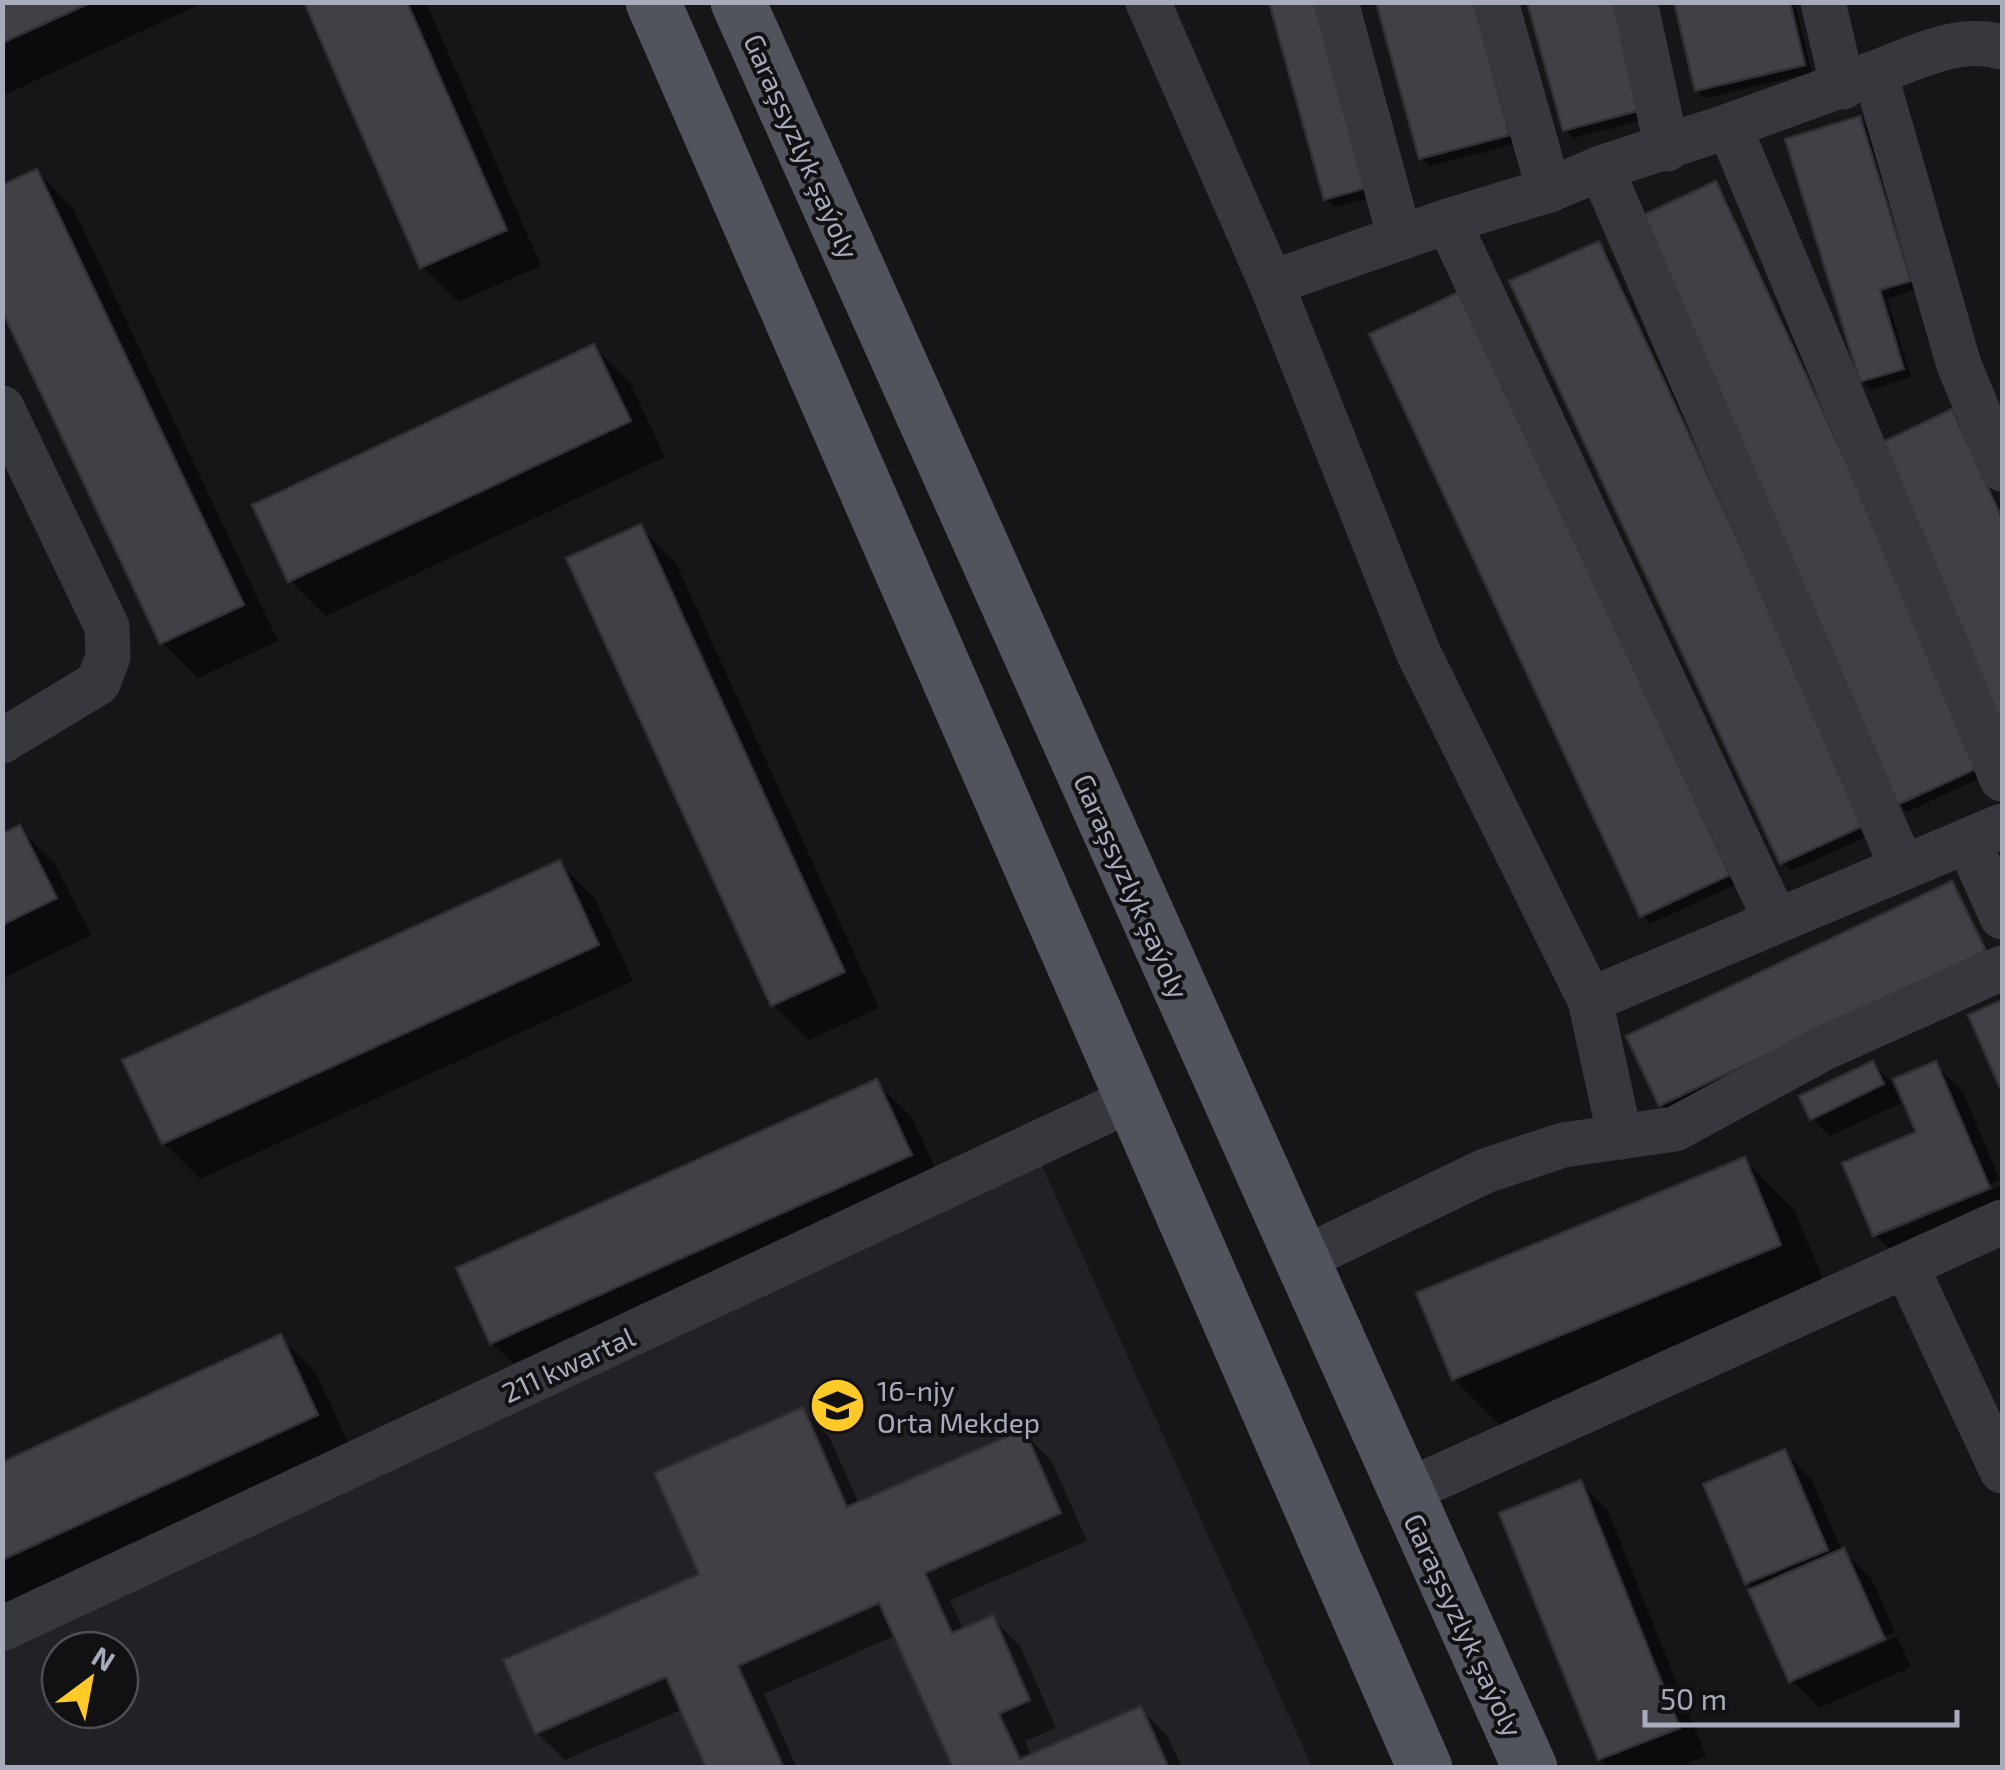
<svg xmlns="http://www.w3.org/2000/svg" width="2005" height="1770" font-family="'Exo 2',sans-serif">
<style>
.built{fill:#222226;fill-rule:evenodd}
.shadow{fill:#0007;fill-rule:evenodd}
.building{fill:#404046;stroke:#303035;stroke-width:2.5}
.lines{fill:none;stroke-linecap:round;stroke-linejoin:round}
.minor{stroke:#37373e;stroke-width:45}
.major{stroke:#52545d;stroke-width:55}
.labels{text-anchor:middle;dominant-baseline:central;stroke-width:8;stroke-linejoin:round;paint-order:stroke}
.street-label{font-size:28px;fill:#a7abba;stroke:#111114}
.poi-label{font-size:28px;fill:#a7abba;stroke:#111114;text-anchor:start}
</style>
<rect width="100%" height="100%" fill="#161619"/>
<path class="built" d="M1041 1163 1312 1767H3L2 1654ZM60 1650H120V1710H60Z"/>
<g class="shadow">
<polygon points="2,2 205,2 2,96"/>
<polygon points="307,2 426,2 541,266 458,302 422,266"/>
<polygon points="1272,2 1373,197 1334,207 1326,199"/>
<polygon points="1379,2 1479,2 1517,143 1430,166 1421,158"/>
<polygon points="1530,2 1659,115 1574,138 1566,130"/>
<polygon points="1676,2 1795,2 1812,73 1705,98 1697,90"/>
<polygon points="1859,119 1867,127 1917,289 1887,299 1911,377 1871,390 1863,381"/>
<polygon points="37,172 73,208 278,641 198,678 162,642"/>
<polygon points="1715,184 1724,193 1993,772 1907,812 1899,804"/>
<polygon points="1599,244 1607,252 1877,832 1791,871 1782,862"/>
<polygon points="1372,335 1737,884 1650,924 1642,915"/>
<polygon points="594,347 630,383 665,457 326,616 290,580"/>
<polygon points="1952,412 1960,421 2002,512 2002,727"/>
<polygon points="640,527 676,563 879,1008 809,1040 773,1004"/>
<polygon points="19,828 55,864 91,935 2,979 2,836"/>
<polygon points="559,863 595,899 633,981 200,1179 164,1143"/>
<polygon points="1952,884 1992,960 1669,1113 1661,1104"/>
<polygon points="1872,1064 1891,1082 1901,1103 1830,1136 1812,1118"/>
<path d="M1935 1064 1963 1092 2002 1185V1221L1903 1262 1875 1235 1919 1133ZM2000 1180 2002 1185 1885 1234V1229Z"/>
<polygon points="876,1082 912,1118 946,1191 529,1379 492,1343"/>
<polygon points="1745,1160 1795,1211 1830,1296 1505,1430 1454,1379"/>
<polygon points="280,1337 316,1373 352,1451 2,1605 2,1465"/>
<polygon points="803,1410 830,1438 859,1504 1023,1432 1051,1460 1087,1541 950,1600 964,1631 992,1618 1020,1646 1056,1728 1025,1741 1032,1757 1141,1709 1168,1737 1182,1768 956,1768 896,1635 764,1694 797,1768 708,1768 683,1709 565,1760 537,1733 506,1661 702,1575"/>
<polygon points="1785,1452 1812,1480 1842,1551 1871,1578 1895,1632 1800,1674 1800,1680 1897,1637 1911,1667 1819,1708 1792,1680 1755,1590 1747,1582"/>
<polygon points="1581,1483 1608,1511 1706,1756 1676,1768 1609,1768 1600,1759"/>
</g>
<g class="building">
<polygon points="2,2 92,2 2,43"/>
<polygon points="304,2 407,2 507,230 420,268"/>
<polygon points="1269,2 1315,2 1366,188 1324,200"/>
<polygon points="1376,2 1474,2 1510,135 1419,159"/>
<polygon points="1527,2 1623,2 1652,107 1563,131"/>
<polygon points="1674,2 1790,2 1805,65 1695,91"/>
<polygon points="1860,116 1911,281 1880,290 1904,369 1860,382 1785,139"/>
<polygon points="37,169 244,605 160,644 2,311 2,185"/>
<polygon points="1716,181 1987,764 1897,805 1626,223"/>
<polygon points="1599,241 1870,823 1780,864 1509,281"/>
<polygon points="1459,292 1730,875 1640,917 1369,334"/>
<polygon points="594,344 631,421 288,582 252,505"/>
<polygon points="1952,409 2002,518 2002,733 1870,448"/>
<polygon points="641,524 845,972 771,1006 566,558"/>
<polygon points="20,825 57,898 2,925 2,834"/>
<polygon points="560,860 599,945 162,1144 122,1060"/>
<polygon points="1952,881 1986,951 1659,1106 1626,1036"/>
<polygon points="2002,1000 2002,1087 2000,1088 1968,1015"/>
<polygon points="1873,1061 1884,1084 1810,1120 1799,1096"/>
<polygon points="1936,1061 1990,1188 1873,1236 1842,1163 1916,1132 1893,1079"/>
<polygon points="877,1079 912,1155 490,1344 456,1268"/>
<polygon points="1745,1157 1781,1245 1452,1380 1416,1293"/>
<polygon points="281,1334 318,1415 2,1560 2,1462"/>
<polygon points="803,1407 847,1507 1024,1429 1061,1513 925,1573 952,1633 993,1615 1030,1700 999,1714 1020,1759 1141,1706 1169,1768 953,1768 879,1603 738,1666 784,1768 706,1768 666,1677 535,1734 503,1660 699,1574 654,1473"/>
<polygon points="1785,1449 1828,1550 1745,1584 1703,1484"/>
<polygon points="1581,1480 1680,1728 1598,1760 1499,1513"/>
<polygon points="1844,1548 1885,1639 1789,1682 1748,1590"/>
</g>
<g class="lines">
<g class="minor">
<polyline points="1148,2 1271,283 1418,652 1590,1000 2002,826"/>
<polyline points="1336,2 1400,238"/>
<polyline points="1496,2 1549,190"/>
<polyline points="1635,2 1667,149"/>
<polyline points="1823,2 1843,87"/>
<path d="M1875 73C1917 57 1958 35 2002 47"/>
<polyline points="1729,126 1875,73 1959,365 2002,469"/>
<polyline points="1601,168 1729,126 2002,779"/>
<polyline points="1448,221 1549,190 1601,168 1902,867"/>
<polyline points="1271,283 1448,221 1775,919"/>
<polyline points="2,408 107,627 108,657 98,683 2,741"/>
<polyline points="1968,841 2002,917"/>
<polyline points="1590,1000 1620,1137"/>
<polyline points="1299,1261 1485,1171 1563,1145 1675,1129 1824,1048 2002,968"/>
<polyline points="1907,1268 2002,1471"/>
<polyline points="1403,1493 2002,1222"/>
<polyline points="2,1629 1132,1099"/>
</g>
<g class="major">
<polyline points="653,2 1425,1768"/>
<polyline points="738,2 1530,1768"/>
</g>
</g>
<defs>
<symbol id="school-disc" viewBox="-11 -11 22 22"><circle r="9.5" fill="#ffc928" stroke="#111114"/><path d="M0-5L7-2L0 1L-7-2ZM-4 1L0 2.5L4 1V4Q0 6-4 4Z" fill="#111"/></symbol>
</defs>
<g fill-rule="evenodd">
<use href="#school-disc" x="806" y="1374" width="63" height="63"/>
</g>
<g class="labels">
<g class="street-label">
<text transform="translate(802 146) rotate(66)">Garaşsyzlyk şaýoly</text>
<text transform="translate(1132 886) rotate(66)">Garaşsyzlyk şaýoly</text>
<text transform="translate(568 1364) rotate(-25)">211 kwartal</text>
<text transform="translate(1464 1625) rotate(65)">Garaşsyzlyk şaýoly</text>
</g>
<g class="poi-label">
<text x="877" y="1390">16-njy<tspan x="877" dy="32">Orta Mekdep</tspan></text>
</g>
</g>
<rect width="2005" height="1770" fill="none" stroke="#a7abba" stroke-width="10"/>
<g transform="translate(90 1680) rotate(32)"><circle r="48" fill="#111114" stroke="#4d4f56" stroke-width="2.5"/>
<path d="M0-8L18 38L0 25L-18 38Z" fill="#ffc928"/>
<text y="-15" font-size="28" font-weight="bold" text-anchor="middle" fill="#a7abba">N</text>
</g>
<path d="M1645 1710v15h312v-15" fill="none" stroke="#a7abba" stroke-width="5"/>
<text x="1660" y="1710" font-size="30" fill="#a7abba" stroke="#111114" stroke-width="8" paint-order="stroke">50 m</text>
</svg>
